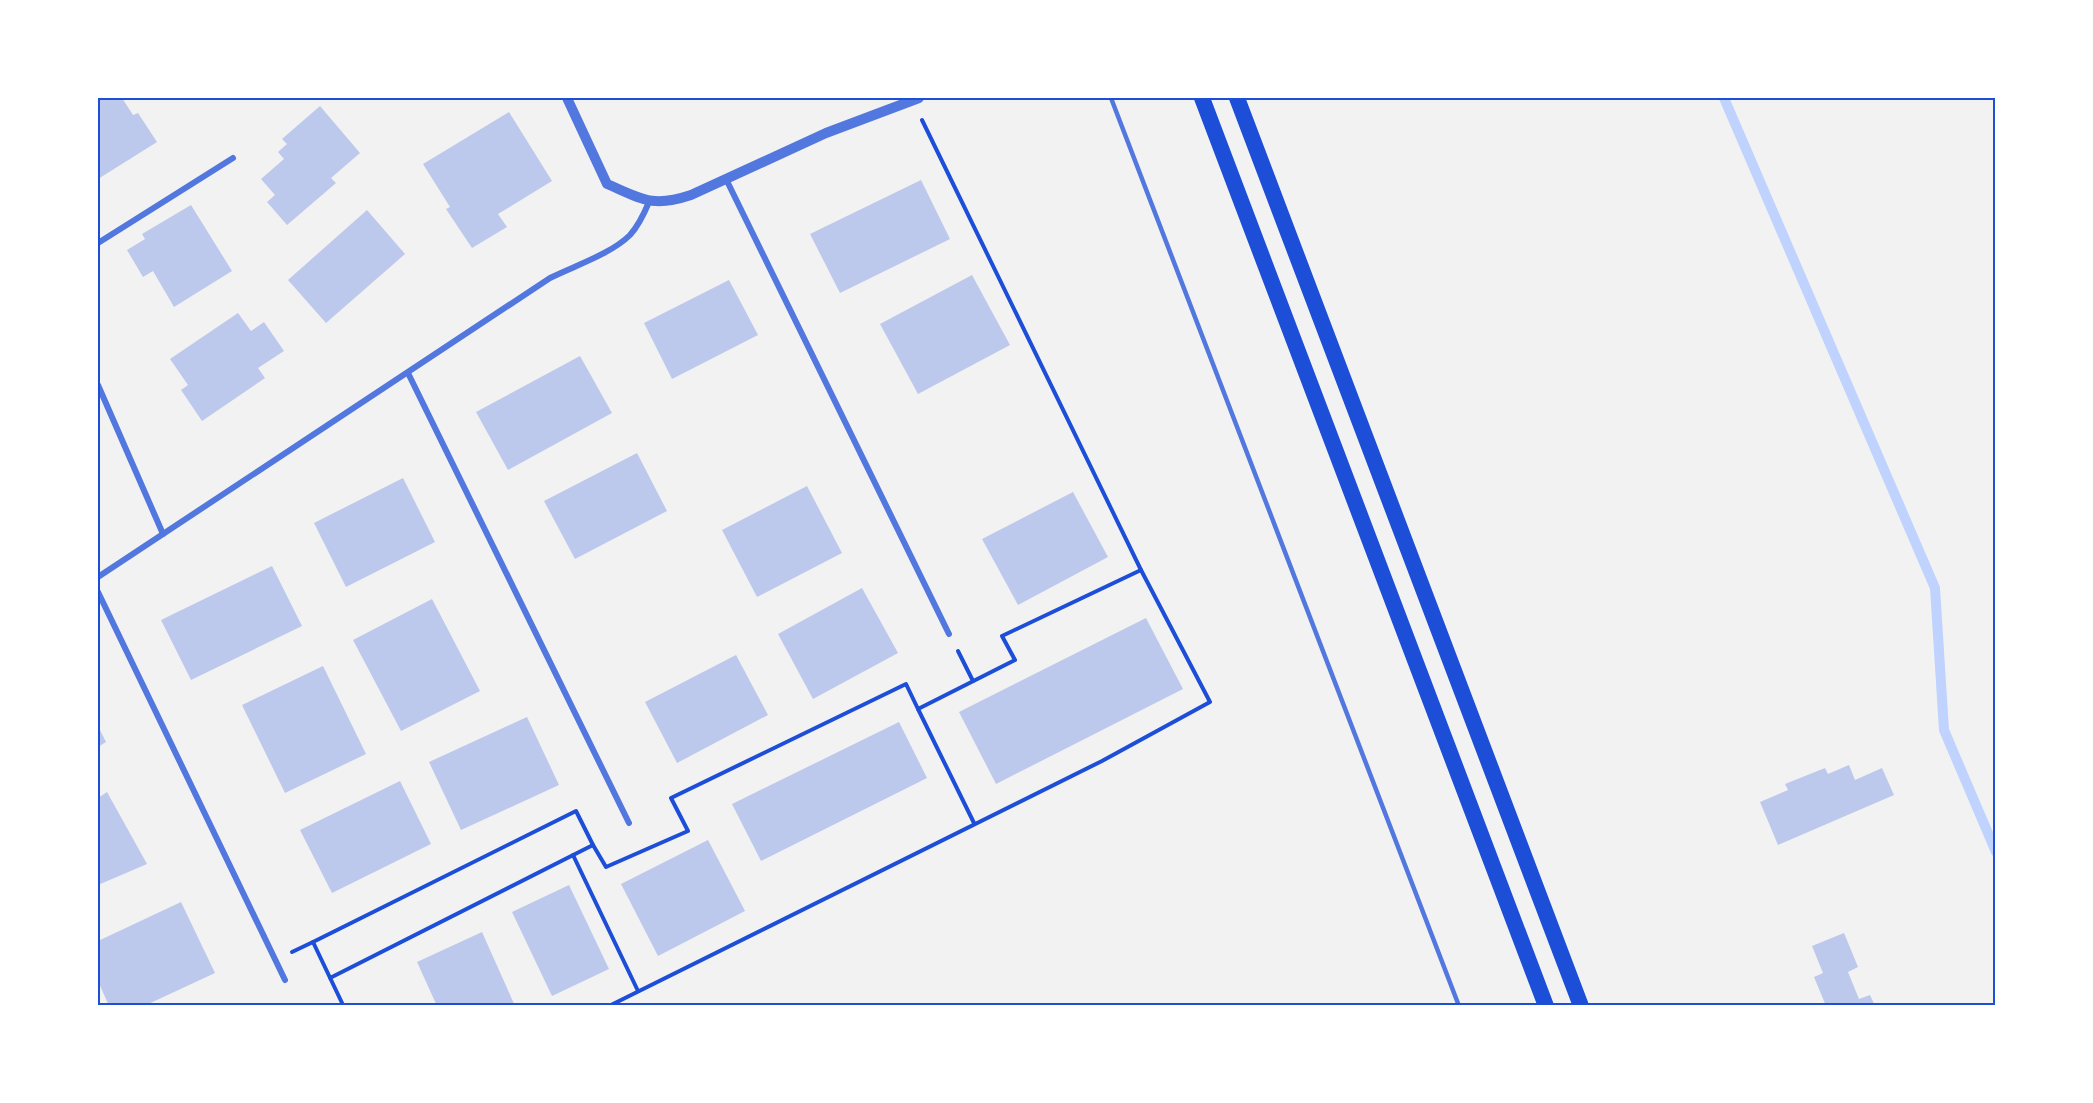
<svg xmlns="http://www.w3.org/2000/svg" width="2093" height="1103" font-family="Signika,sans-serif">
<style>
.lines{fill:none;stroke-linecap:round;stroke-linejoin:round}
.stream{stroke:#bfd3fe;stroke-width:10}
.building{fill:#bdc9ec}
.path{stroke:#1d4ed8;stroke-width:4}
.service{stroke:#5277de;stroke-width:4.5}
.minor{stroke:#5277de;stroke-width:6}
.tertiary{stroke:#5277de;stroke-width:10}
.trunk{stroke:#1d4ed8;stroke-width:16}
.neatline{fill:none;stroke:#1d4ed8;stroke-width:2}
</style>
<rect width="100%" height="100%" fill="#f2f2f2"/>
<g class="lines">
<polyline class="stream" points="1724,98 1935,588 1944,730 1996,852"/>
</g>
<g class="building">
<polygon points="98,98 122,98 133,115 138,113 157,142 98,179"/>
<polygon points="320,106 360,153 331,178 336,183 287,225 267,202 275,195 261,179 284,159 278,152 287,144 282,139"/>
<polygon points="509,112 552,181 498,214 507,227 472,248 446,209 450,207 423,164"/>
<polygon points="921,180 950,239 840,293 810,234"/>
<polygon points="191,205 232,271 174,307 153,271 143,277 127,250 145,239 142,234"/>
<polygon points="367,210 405,254 326,323 288,280"/>
<polygon points="972,275 1010,345 918,394 880,324"/>
<polygon points="729,280 758,335 672,379 644,323"/>
<polygon points="238,313 251,331 264,322 284,351 258,368 265,378 202,421 181,390 188,385 170,359"/>
<polygon points="580,356 612,413 508,470 476,412"/>
<polygon points="637,453 667,511 575,559 544,501"/>
<polygon points="403,478 435,542 346,587 314,523"/>
<polygon points="807,486 842,553 757,597 722,530"/>
<polygon points="1073,492 1108,557 1018,605 982,539"/>
<polygon points="272,566 302,626 191,680 161,620"/>
<polygon points="862,588 898,653 813,699 778,634"/>
<polygon points="432,599 480,691 401,731 353,640"/>
<polygon points="1146,618 1183,689 996,784 959,712"/>
<polygon points="736,655 768,715 677,763 645,702"/>
<polygon points="323,666 366,754 285,793 242,705"/>
<polygon points="527,717 559,785 461,830 429,762"/>
<polygon points="899,722 927,778 761,861 732,804"/>
<polygon points="98,726 106,742 98,747"/>
<polygon points="1849,765 1855,780 1882,768 1894,795 1778,845 1760,802 1788,790 1785,784 1825,768 1828,774"/>
<polygon points="400,781 431,844 332,893 300,830"/>
<polygon points="107,792 147,864 98,885 98,798"/>
<polygon points="708,840 745,911 658,956 621,884"/>
<polygon points="569,885 609,969 552,996 512,912"/>
<polygon points="181,902 215,973 144,1006 109,1006 98,981 98,941"/>
<polygon points="482,932 515,1006 437,1006 417,962"/>
<polygon points="1844,933 1858,967 1848,972 1859,999 1870,995 1875,1006 1826,1006 1814,977 1823,973 1812,946"/>
</g>
<g class="lines">
<g class="path">
<polyline points="958,651 973,681"/>
<polyline points="974,823 918,709 1015,660 1002,636 1141,570"/>
<polyline points="593,845 606,867 688,831 671,798 906,684 918,709"/>
<polyline points="573,855 638,991"/>
<polyline points="292,952 313,942"/>
<polyline points="330,978 593,845 576,811 313,942 343,1005 342,1006"/>
<polyline points="609,1006 1102,761 1210,702 1141,570 922,120"/>
</g>
<polyline class="service" points="1111,98 1459,1006"/>
<g class="minor">
<polyline points="726,179 949,634"/>
<polyline points="98,243 233,158"/>
<polyline points="408,373 629,823"/>
<polyline points="98,385 163,534"/>
<path d="M98 577 550 278C574 266 611 254 630 235 639 225 644 214 649 202"/>
<polyline points="98,592 285,980"/>
</g>
<path class="tertiary" d="M567 98 607 184C642 199 652 208 691 195L826 133 919 98"/>
<g class="trunk">
<polyline points="1202,98 1546,1006"/>
<polyline points="1237,98 1581,1006"/>
</g>
</g>
<rect width="2093" height="1103" fill="none" stroke="#ffffff" stroke-width="198"/>
<rect x="99" y="99" width="1895" height="905" class="neatline"/>
</svg>
